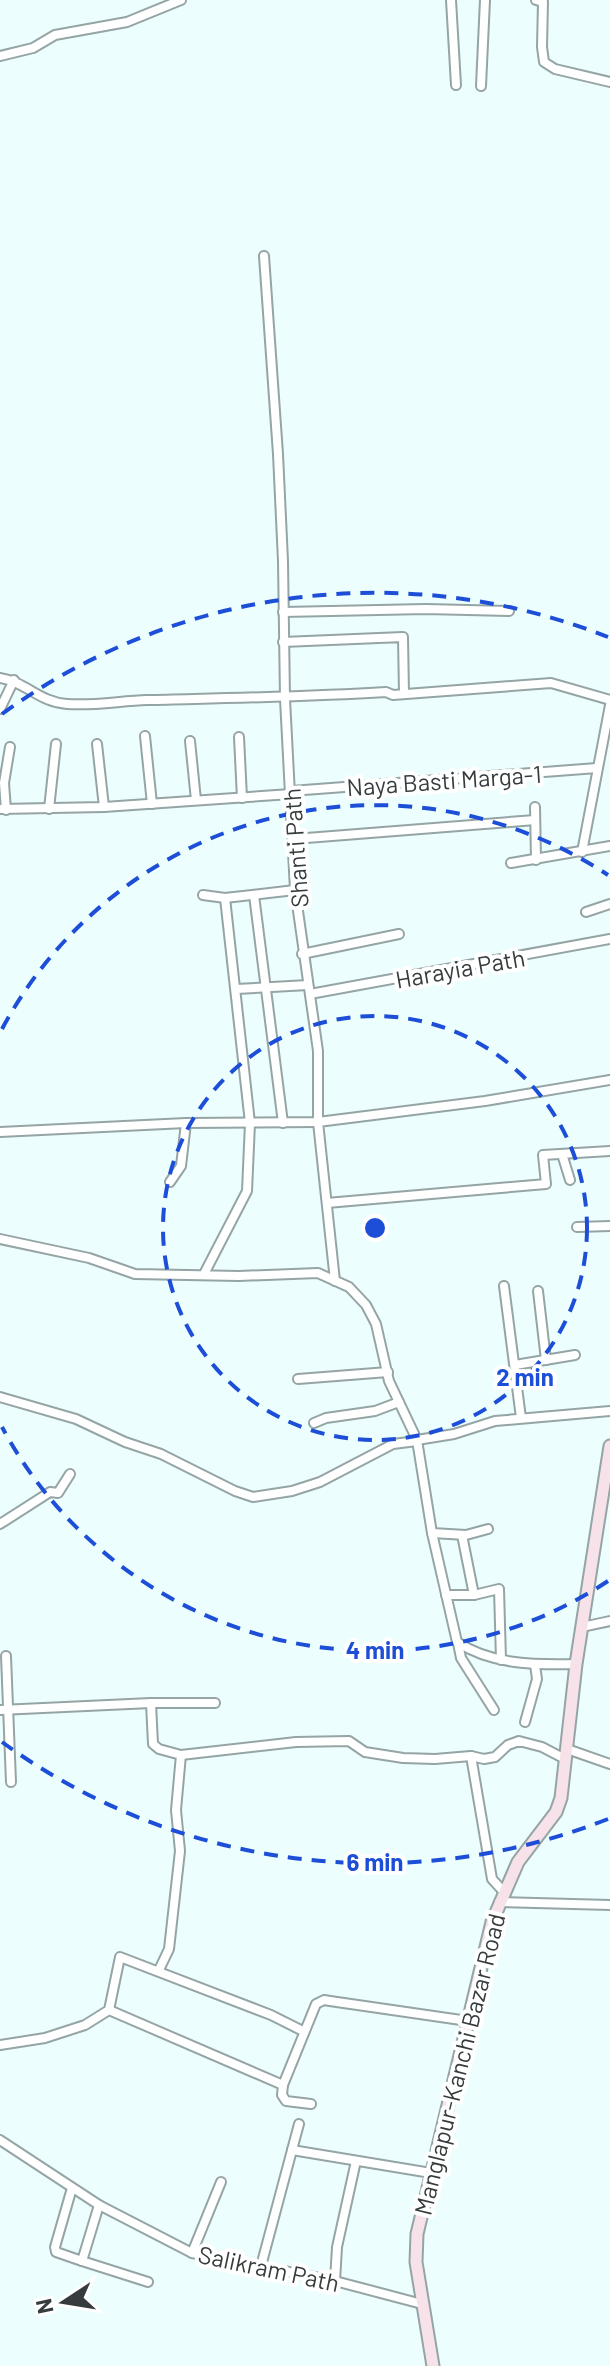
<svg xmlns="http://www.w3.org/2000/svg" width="610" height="2366" font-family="Barlow,sans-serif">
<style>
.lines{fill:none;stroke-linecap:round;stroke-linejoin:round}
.street-casing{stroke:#95a4a5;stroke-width:12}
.secondary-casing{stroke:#95a4a5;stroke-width:15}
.street{stroke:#fff;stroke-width:8}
.secondary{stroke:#f8e2e9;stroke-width:11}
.ring{fill:none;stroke:#1d4ed8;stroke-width:4;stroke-dasharray:14 10}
.labels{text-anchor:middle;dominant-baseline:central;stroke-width:8;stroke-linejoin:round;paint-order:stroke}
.street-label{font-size:24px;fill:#363c3d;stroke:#fff}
.centre{fill:#1d4ed8;stroke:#fff;stroke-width:4}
.ring-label{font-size:24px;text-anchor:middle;font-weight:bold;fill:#1d4ed8;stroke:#fff;stroke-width:8;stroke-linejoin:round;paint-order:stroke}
</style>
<rect width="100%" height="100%" fill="#edfefe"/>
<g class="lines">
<defs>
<g id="street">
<polyline points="451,0 456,85"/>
<polyline points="536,0 543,2 542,47 544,62 555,69 610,82"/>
<polyline points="0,56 33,48 55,35 127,22 181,0"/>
<polyline points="481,86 485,0"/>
<polyline points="283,612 426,609 509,611"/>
<polyline points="283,642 403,637 404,694"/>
<path d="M0 678C26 682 39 702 67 704 93 706 120 701 147 700 227 698 306 697 386 692L393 695 551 683 610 700"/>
<polyline points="0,709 14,680"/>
<polyline points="145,736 152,804"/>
<polyline points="239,737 242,798"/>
<polyline points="190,741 196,800"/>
<polyline points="97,744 104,807"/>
<polyline points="291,791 597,768"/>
<polyline points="535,807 536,860"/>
<polyline points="0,809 104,807 291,794"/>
<polyline points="49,809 56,744"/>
<polyline points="6,810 4,783 10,747"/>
<polyline points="294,839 535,820"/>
<polyline points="582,852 610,705"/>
<polyline points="511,863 610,846"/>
<polyline points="203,895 225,898 295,890"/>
<polyline points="254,895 283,1123"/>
<polyline points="586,912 610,904"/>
<polyline points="302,954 399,934"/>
<polyline points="236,989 308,985"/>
<polyline points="310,994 610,939"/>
<polyline points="0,1132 186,1123 318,1122 318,1051 295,890 285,699 283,561 278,454 264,256"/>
<polyline points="562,1154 570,1180"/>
<polyline points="170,1182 181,1166 186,1123"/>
<polyline points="327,1203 546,1184 543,1155 610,1151"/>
<polyline points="577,1227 610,1226"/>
<path d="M0 1239 89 1258 135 1274 239 1276 318 1273 349 1287 366 1305 376 1324 389 1381 417 1440 432 1533 457 1642C492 1665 536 1665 576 1664"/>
<polyline points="204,1274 247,1191 250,1123 225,898"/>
<polyline points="335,1281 318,1122 485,1101 610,1080"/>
<polyline points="504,1286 521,1418"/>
<polyline points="538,1291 546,1360"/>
<polyline points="515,1365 575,1355"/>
<polyline points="298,1379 388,1372"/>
<polyline points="0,1397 76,1419 125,1442 161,1454 235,1491 253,1497 292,1491 320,1482 393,1444 417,1441"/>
<polyline points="314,1423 326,1418 375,1411 399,1402"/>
<polyline points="417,1440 454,1434 495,1421 610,1411"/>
<polyline points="0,1524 50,1492 58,1493 70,1474"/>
<polyline points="432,1533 466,1535 488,1529"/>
<polyline points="462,1535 474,1595"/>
<polyline points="446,1595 474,1595 499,1589 501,1660"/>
<polyline points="582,1627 610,1621"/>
<polyline points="458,1643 461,1658 494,1710"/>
<polyline points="6,1656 11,1782"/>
<polyline points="151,1703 153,1744 159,1749 181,1755 176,1810 180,1851 169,1949 159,1970"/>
<polyline points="0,1710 151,1703 215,1703"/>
<polyline points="525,1722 537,1679 535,1665"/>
<polyline points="567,1749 610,1764"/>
<polyline points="181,1755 296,1742 349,1741 365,1752 403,1758 435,1759 471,1756 484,1759 495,1757 508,1745 519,1741 542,1747 565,1759"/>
<polyline points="471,1756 492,1879 503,1891"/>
<polyline points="499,1902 610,1905"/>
<polyline points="109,2010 283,2085"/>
<polyline points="0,2045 45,2038 85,2025 109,2010 120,1957 271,2015 303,2031"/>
<polyline points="311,2104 286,2101 282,2095 283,2085 316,2004 324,2000 330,2001 468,2021"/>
<polyline points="0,2140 99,2205 192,2253 335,2281 422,2304"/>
<polyline points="292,2150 431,2173"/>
<polyline points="72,2188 55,2247 56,2252 82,2261 99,2205"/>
<polyline points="192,2253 221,2182"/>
<polyline points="82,2261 148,2282"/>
<polyline points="261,2266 299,2124"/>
<polyline points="335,2281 337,2247 356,2161"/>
</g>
<polyline id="secondary" points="433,2366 416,2262 417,2234 492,1922 518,1862 556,1812 561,1798 576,1664 610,1446"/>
</defs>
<use href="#street" class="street-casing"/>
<use href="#secondary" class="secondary-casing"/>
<use href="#street" class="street"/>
<use href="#secondary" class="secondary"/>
</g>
<g class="ring">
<circle cx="375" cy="1228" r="212"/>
<path d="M608 1581A423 423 0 0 1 2 1427M2 1029A423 423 0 0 1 608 875"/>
<path d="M608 1819A635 635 0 0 1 2 1742M2 714A635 635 0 0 1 608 637"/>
</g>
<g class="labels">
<g class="street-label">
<text transform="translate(444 780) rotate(-4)">Naya Basti Marga-1</text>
<text transform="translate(295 848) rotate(-94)">Shanti Path</text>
<text transform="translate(460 968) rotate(-10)">Harayia Path</text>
<text transform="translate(459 2064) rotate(-76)">Manglapur-Kanchi Bazar Road</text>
<text transform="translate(269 2268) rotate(12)">Salikram Path</text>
</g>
</g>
<circle cx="375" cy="1228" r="12" class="centre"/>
<g class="ring-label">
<text x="525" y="1386">2 min</text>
<text x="375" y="1659">4 min</text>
<text x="375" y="1871">6 min</text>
</g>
<g transform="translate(64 2302) rotate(258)" stroke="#ffffff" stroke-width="6" paint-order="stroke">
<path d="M0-6L14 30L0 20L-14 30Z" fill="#363c3d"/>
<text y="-12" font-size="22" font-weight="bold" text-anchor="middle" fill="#363c3d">N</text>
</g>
</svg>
